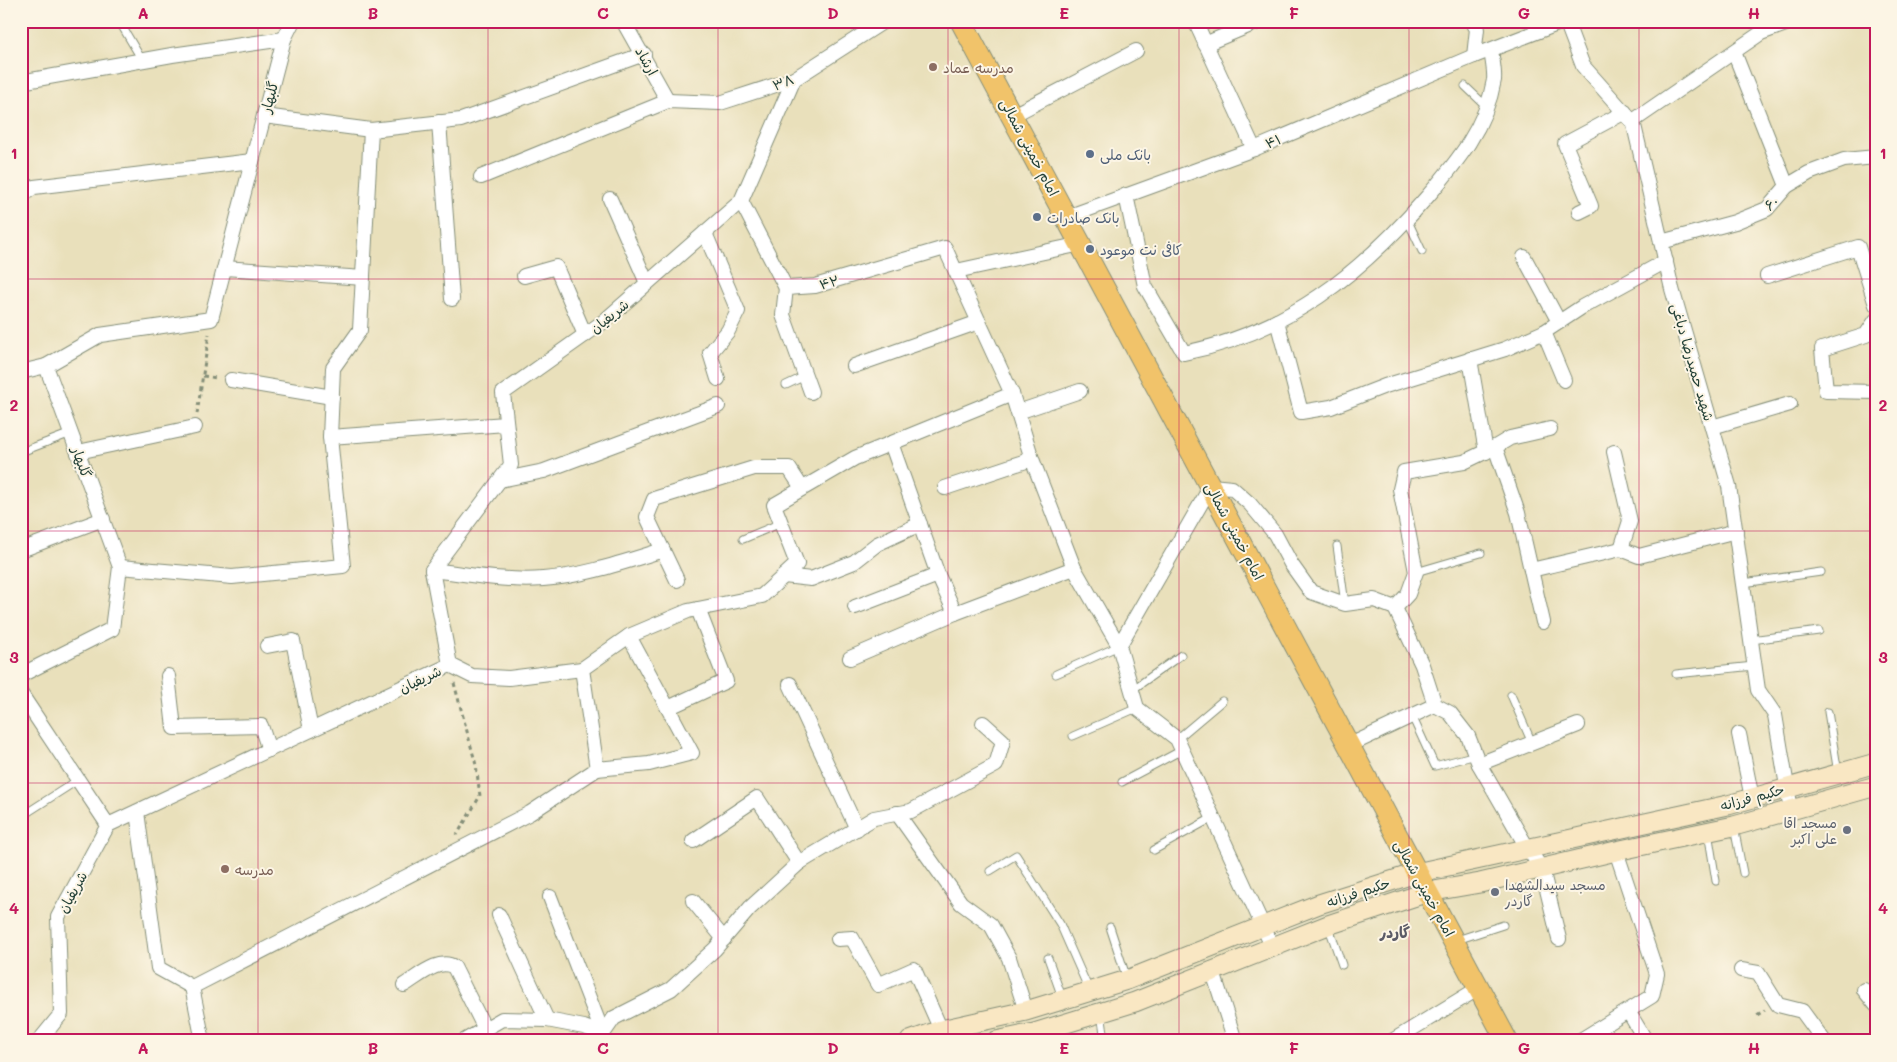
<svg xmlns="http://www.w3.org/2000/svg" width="1897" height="1062" font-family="Mali,'Playpen Sans Arabic',sans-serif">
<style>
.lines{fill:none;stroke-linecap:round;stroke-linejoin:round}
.lane-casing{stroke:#848e78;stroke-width:9}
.street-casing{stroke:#848e78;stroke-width:16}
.secondary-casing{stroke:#848e78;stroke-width:21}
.primary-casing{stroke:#848e78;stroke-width:23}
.path{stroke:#848e78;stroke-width:3;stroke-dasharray:4 4;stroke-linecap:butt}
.lane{stroke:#fff;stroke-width:7}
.street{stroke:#fff;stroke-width:14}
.secondary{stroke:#f9e7c3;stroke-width:19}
.primary{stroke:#f1c36a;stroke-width:21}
.grid{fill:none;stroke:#c2185b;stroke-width:1;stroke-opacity:0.55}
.education-dot{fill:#8d6e63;stroke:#fcf5e5;stroke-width:2}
.service-dot{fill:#5c6f8a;stroke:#fcf5e5;stroke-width:2}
.worship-dot{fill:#6b7280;stroke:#fcf5e5;stroke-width:2}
.labels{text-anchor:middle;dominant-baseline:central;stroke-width:4;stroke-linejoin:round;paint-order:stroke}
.street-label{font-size:14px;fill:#1f3d34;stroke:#fcf5e5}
.education-label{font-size:14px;fill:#785e54;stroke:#fcf5e5;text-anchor:start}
.service-label{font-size:14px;fill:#4e5e75;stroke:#fcf5e5;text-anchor:start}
.worship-label{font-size:14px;fill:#5b616d;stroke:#fcf5e5;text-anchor:end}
.neighbourhood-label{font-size:15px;font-weight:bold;fill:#5b5b67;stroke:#fcf5e5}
.neatline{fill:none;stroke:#c2185b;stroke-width:2}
.grid-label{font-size:16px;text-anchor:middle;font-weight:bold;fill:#c2185b}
</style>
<rect width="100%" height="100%" fill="#fcf5e5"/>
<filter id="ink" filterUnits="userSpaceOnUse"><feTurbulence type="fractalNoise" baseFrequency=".02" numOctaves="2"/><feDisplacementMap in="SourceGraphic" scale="10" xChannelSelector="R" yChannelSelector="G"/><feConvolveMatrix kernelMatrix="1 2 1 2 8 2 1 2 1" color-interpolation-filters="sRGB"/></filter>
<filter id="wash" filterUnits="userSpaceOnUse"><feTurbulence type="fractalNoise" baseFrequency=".0096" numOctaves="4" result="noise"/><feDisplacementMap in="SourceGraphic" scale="20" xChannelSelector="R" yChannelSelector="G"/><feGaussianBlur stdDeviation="1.12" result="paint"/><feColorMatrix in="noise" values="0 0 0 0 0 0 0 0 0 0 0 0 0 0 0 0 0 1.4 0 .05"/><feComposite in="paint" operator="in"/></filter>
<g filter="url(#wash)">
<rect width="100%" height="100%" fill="#e9e0bb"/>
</g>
<g filter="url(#ink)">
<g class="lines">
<defs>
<g id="lane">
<polyline points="119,21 142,60"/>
<polyline points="1465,86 1486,106"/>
<polyline points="1407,219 1422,251"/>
<polyline points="786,385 805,376"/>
<polyline points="21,452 71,433"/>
<polyline points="743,539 781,523"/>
<polyline points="1337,546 1345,604"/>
<polyline points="1416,572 1481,553"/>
<polyline points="1743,583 1821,572"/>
<polyline points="1751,640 1819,631"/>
<polyline points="1056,674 1119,646"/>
<polyline points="1676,674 1754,666"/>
<polyline points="1132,690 1181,655"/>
<polyline points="1511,695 1532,743"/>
<polyline points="1828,712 1838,773"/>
<polyline points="1412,716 1435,766 1476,755"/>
<polyline points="1073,736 1137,708"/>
<polyline points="1177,739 1222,701"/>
<polyline points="1122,782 1182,750"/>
<polyline points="25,814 78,780"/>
<polyline points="1734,827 1743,873"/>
<polyline points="1708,832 1716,881"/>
<polyline points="1154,850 1214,817"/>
<polyline points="990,871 1016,855 1060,924 1089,990"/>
<polyline points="1328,925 1342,965"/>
<polyline points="1110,927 1127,979"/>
<polyline points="1457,940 1503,925"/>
<polyline points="1048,958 1063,1000"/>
<polyline points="1101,1012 1105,1041"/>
</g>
<g id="street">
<polyline points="623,21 668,101"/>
<polyline points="1195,21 1254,149"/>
<polyline points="1472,21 1477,29 1474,56"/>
<polyline points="1566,21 1583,66 1630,119"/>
<polyline points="1205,44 1260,21"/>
<polyline points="1734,52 1787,186"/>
<polyline points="26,81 172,55 284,39"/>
<polyline points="1013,115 1136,51"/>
<polyline points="264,116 371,130"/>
<polyline points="439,122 452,299"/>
<polyline points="481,177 668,101 720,103 794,79 884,21"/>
<path d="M1126 195 1145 286 1184 353C1288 332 1359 275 1427 197 1457 162 1486 127 1494 80 1495 71 1492 59 1491 50"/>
<polyline points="21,196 34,187 252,161"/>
<polyline points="610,199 647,283"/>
<polyline points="741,201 786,288 815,286 945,248 1012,394 1032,459 1074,568 1119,646 1137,708 1177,739 1273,948"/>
<polyline points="1579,212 1591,206 1565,144 1625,112"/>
<polyline points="1067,217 1254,149 1474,56 1565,21"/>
<polyline points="705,233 738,311 728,331 710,353 718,379"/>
<polyline points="1661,242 1735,222 1767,209 1787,186 1809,173 1844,160 1876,157"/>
<polyline points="1524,257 1559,322"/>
<polyline points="225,268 363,278"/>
<polyline points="956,271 1081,244"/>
<polyline points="524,276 556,267 585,335"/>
<polyline points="1767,276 1858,247 1876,305"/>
<polyline points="786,288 783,315 811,392"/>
<polyline points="1876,320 1866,335 1822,349 1826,391 1876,392"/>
<polyline points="1277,321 1301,412 1331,407 1385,386 1505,349 1544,332 1582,307 1666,261"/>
<polyline points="1544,332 1564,380"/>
<polyline points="1470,359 1486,452"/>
<polyline points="854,366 979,322"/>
<polyline points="21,372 46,366"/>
<polyline points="231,380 332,397"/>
<polyline points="1018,412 1080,391"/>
<polyline points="1712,427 1790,404"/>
<polyline points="330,437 506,424"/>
<polyline points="891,443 938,575 955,613"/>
<polyline points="1495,447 1518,513 1543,622"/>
<polyline points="78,452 195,427"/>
<polyline points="1614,452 1630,521 1621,549"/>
<polyline points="500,480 544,471 718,406"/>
<polyline points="945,488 1032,459"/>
<polyline points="21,550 103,519"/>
<polyline points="120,567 232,577 343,566 330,437 333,368 360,330 371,130 461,120 644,54"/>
<path d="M432 570C468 574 507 582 543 579 584 576 624 562 663 550"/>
<polyline points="1531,570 1621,549 1639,556 1736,531"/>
<polyline points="784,576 811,579 854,562 877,544 920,524"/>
<polyline points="677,580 647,517 654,499 754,468 789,468 802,488"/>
<polyline points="855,607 938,575"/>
<polyline points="1395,608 1408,594 1416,572 1400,489 1404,472 1464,462 1495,447 1510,438 1550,429"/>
<polyline points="267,646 293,641 311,730"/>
<polyline points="1119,646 1211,486 1232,488 1250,504 1275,534 1291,564 1311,592 1345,604 1374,600 1395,608 1422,665 1435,705 1450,713 1468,736 1479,764 1528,849 1542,869 1559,939"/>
<polyline points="850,658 955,613 1074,568"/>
<polyline points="450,665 472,676 509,678 582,669"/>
<polyline points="21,675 112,629 120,567 46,366 100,335 211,319 284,39 293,21"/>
<polyline points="168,676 174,728 261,726 269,750"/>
<polyline points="790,684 857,829"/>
<polyline points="21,694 108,825"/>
<polyline points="668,708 726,681 698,609"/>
<polyline points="1739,734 1752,798"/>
<polyline points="1350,745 1435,705"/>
<polyline points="1479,764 1578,725"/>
<polyline points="597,769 649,764 692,753 629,636"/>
<polyline points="1791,810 1775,715 1758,690 1729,486 1672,289 1633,121 1761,33 1794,21"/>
<polyline points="137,812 158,968 192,987 203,1041"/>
<polyline points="897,813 961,903 991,925 1009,958 1026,1011"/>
<polyline points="693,841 757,798 799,863"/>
<polyline points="550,897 603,1034"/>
<polyline points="693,901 724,939"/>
<polyline points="499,915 547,1020"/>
<polyline points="838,939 852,938 878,985 914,969 941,1030"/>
<polyline points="1212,969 1235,1041"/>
<polyline points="1741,970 1758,973 1778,1005 1802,1011 1824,1041"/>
<path d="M404 985C418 977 439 957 454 967L485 1029"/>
<polyline points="192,987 530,813 597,769 582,669 629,636 688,611 762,596 797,564 774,505 855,458 1012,394"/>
<polyline points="1864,990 1876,1005"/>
<polyline points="1628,1011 1646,1041"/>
<polyline points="39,1041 61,1014 58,917 108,825 450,665 432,570 511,465 503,393 603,322 741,201 794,79"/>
<polyline points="464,1041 502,1019 547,1020 584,1027 603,1034"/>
<polyline points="598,1041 614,1018 671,989 715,949 750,908 799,863 874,818 911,811 996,765 1003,741 983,723"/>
<polyline points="1392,1041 1479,988"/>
<polyline points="1579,1041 1652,996 1657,974 1616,851"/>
</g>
<g id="secondary">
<polyline points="910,1041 941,1030 1026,1011 1127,980 1319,904 1416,873 1728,805 1876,763"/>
<polyline points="996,1041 1034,1033 1135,1002 1328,925 1428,892 1480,883 1616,851 1734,826 1876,786"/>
</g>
<polyline id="primary" points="961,21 1507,1041"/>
</defs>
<use href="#lane" class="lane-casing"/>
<use href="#street" class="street-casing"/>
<use href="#secondary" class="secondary-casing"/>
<use href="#primary" class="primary-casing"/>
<g class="path">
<polyline points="203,376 217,378"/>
<polyline points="197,414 209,334"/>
<polyline points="454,683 476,765 480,796 457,835"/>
<polyline points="1757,1015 1765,1010"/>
</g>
<use href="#lane" class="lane"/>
<use href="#street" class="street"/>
<use href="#secondary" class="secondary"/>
<use href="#primary" class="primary"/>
</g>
</g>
<path class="grid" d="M258 21V1041M488 21V1041M718 21V1041M948 21V1041M1179 21V1041M1409 21V1041M1639 21V1041M21 279H1876M21 531H1876M21 783H1876"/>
<g class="education-dot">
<circle cx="933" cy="67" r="5"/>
<circle cx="225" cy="869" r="5"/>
</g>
<g class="service-dot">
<circle cx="1090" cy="154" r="5"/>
<circle cx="1037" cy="217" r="5"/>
<circle cx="1090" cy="249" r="5"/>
</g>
<g class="worship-dot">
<circle cx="1847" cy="830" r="5"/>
<circle cx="1495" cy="892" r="5"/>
</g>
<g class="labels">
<g class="street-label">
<text transform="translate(647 61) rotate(61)">ارشاد</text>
<text transform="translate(783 82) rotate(-21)">۳۸</text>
<text transform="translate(269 97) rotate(-75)">گلبهار</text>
<text transform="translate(1273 141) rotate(-22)">۴۱</text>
<text transform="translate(1030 147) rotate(62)">امام خمینی شمالی</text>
<text transform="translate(1771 203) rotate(-42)">۶۰</text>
<text transform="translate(829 282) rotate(-16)">۴۲</text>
<text transform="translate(609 316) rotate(-39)">شریفیان</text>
<text transform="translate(1693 362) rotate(74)">شهید حمیدرضا دباغی</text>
<text transform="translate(82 462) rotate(70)">گلبهار</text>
<text transform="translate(1235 531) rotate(62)">امام خمینی شمالی</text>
<text transform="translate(420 679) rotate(-25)">شریفیان</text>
<text transform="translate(1752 797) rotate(-15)">حکیم فرزانه</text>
<text transform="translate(1425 888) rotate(61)">امام خمینی شمالی</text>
<text transform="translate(72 892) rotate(-61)">شریفیان</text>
<text transform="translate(1358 892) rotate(-18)">حکیم فرزانه</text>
</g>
<g class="education-label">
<text x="943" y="67">مدرسه عماد</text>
<text x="235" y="869">مدرسه</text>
</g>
<g class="service-label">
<text x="1100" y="154">بانک ملی</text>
<text x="1047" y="217">بانک صادرات</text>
<text x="1100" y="249">کافی نت موعود</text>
</g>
<g class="worship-label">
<text x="1837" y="822">مسجد اقا<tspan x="1837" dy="16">علی اکبر</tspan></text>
<text x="1505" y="884" text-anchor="start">مسجد سیدالشهدا<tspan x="1505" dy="16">گاردر</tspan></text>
</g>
<g class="neighbourhood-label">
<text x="1395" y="932">گاردر</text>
</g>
</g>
<rect width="1897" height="1062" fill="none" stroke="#fcf5e5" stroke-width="55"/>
<rect x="28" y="28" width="1842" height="1006" class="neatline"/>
<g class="grid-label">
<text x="143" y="19">A</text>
<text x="373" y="19">B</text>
<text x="603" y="19">C</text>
<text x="833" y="19">D</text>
<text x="1064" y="19">E</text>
<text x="1294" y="19">F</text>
<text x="1524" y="19">G</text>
<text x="1754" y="19">H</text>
<text x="14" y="159">1</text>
<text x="1883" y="159">1</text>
<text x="14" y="411">2</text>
<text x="1883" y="411">2</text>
<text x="14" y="663">3</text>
<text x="1883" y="663">3</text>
<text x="14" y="914">4</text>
<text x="1883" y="914">4</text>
<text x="143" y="1054">A</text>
<text x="373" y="1054">B</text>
<text x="603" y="1054">C</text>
<text x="833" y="1054">D</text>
<text x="1064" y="1054">E</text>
<text x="1294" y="1054">F</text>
<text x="1524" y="1054">G</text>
<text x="1754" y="1054">H</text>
</g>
</svg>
